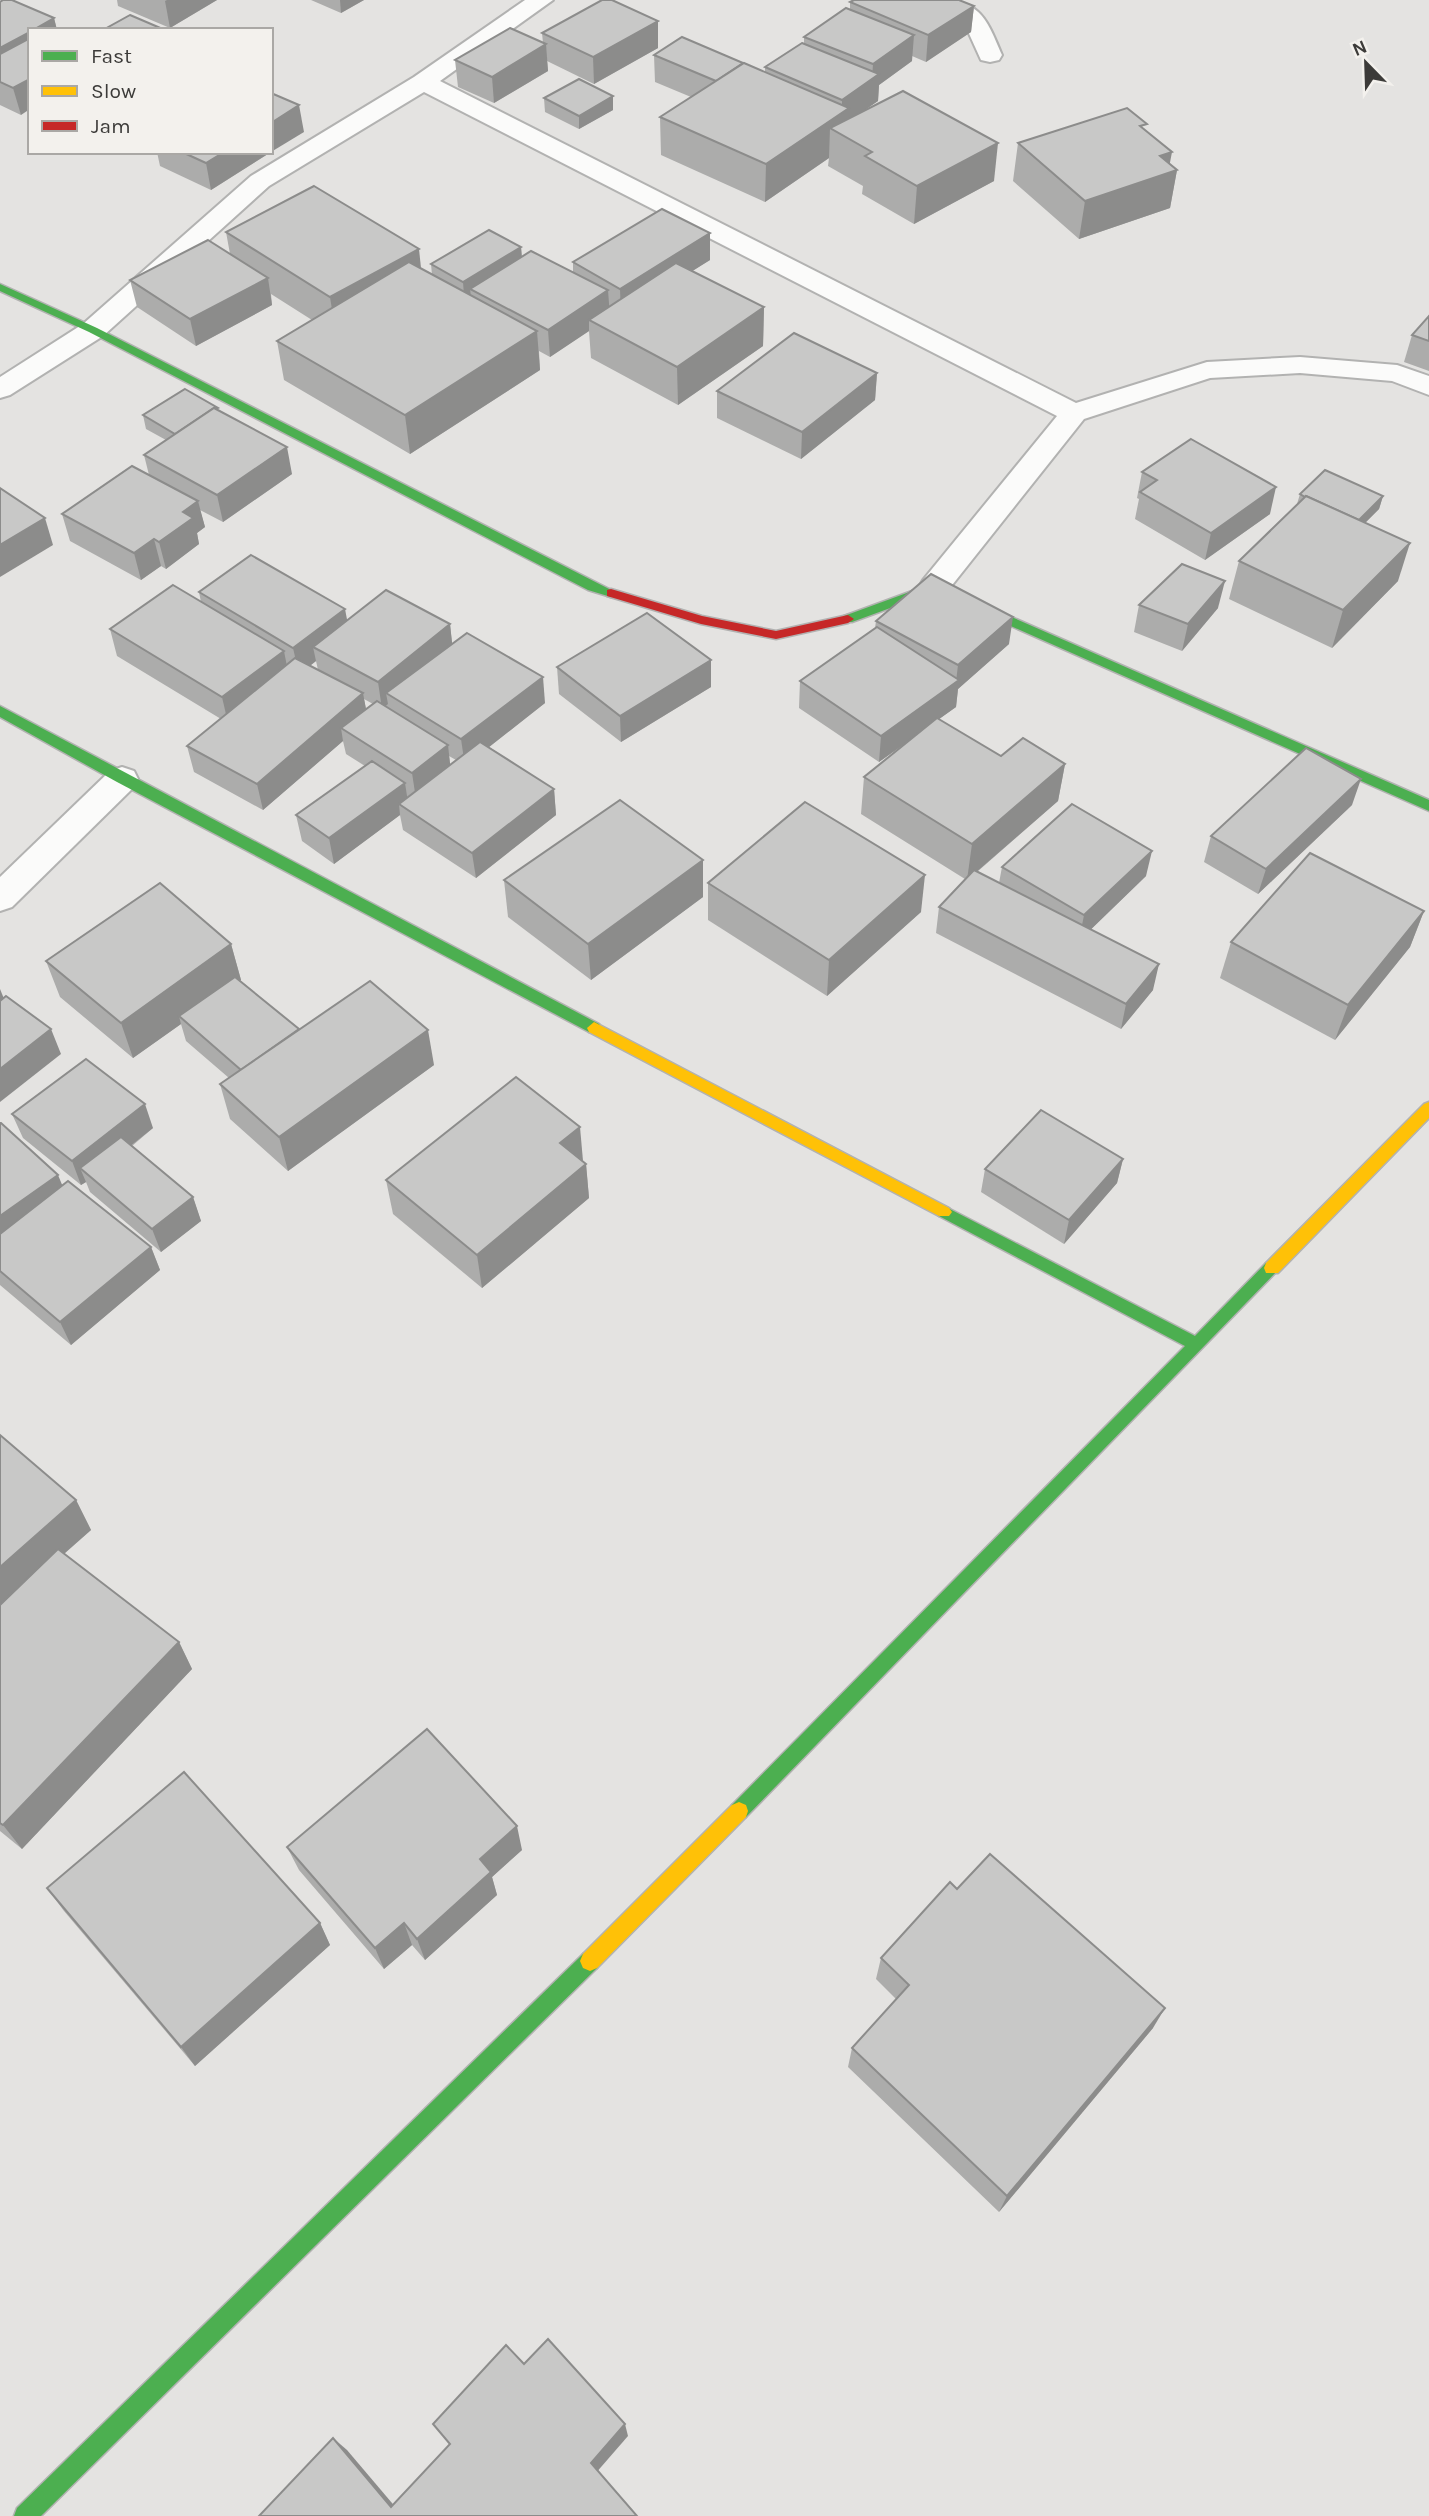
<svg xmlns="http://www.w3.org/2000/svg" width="1429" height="2516" font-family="Karla,sans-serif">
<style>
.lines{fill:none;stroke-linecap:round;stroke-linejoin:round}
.street-casing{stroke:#b2b2b1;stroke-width:4}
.fast-casing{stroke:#b2b2b1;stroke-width:3}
.slow-casing{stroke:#b2b2b1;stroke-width:3}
.jam-casing{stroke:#b2b2b1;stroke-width:3}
.street{fill:#fbfbfa;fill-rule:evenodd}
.fast{fill:#4caf50;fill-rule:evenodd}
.slow{fill:#ffc107;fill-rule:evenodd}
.jam{fill:#c62828;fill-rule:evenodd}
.wall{fill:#acacab;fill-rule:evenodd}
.shaded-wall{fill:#8c8c8b}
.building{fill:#c8c8c7;stroke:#8c8c8b;stroke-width:2}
</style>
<rect width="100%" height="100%" fill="#e4e3e1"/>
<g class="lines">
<defs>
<g id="street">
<polygon points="525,0 553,0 440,81 1076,403 1207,362 1300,357 1397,365 1429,376 1429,395 1392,381 1300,373 1210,378 1084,419 945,594 934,597 923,594 919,587 923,580 1057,416 424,92 269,186 103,336 10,395 0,398 0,377 83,324 251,176 414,77"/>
<path d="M933 0C980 0 985 15 1002 55L999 60 990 62 981 60 966 27Z"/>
<polygon points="122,767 134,771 138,779 134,787 12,907 0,911 0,877 110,771"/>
</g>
<g id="fast">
<polygon points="0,284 97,328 617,593 611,597 588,590 89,332 0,291"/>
<polygon points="934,583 1429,800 1429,811 934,592 852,622 844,622 842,619 844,616"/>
<polygon points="0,706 599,1024 601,1028 599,1032 589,1032 117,782 0,717"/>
<polygon points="944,1206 1195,1336 1266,1263 1278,1263 1280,1268 746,1817 739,1820 732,1817 730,1811 732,1805 1185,1346 939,1216 936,1212 939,1208"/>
<polygon points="590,1951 597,1954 600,1961 597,1968 41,2516 14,2516 17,2508 583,1954"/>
</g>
<g id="slow">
<polygon points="594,1022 949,1208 952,1212 949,1216 939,1216 589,1032 587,1028"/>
<polygon points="1429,1102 1429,1118 1278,1273 1266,1273 1264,1268 1266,1263 1424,1104"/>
<polygon points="739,1802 746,1805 748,1811 746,1817 597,1968 590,1971 583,1968 580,1961 583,1954 732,1805"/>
</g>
<polygon id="jam" points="611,589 702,616 776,631 848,615 854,619 848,623 776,639 701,624 607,596 607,590"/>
</defs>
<use href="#street" class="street-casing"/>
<use href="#fast" class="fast-casing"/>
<use href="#slow" class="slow-casing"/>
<use href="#jam" class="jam-casing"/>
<use href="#street" class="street"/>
<use href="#fast" class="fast"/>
<use href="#slow" class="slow"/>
<use href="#jam" class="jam"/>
</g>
<g class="wall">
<polygon points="117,0 217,0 170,28 118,6"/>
<polygon points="311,0 364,0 341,13"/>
<polygon points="0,2 54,18 57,30 30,30 21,115 0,105"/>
<polygon points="850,2 974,6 971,32 926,62 912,56 912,61 879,85 878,101 861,112 994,181 914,224 862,194 863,186 828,166 829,158 765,202 661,155 660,117 691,97 655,82 654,55 765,72 765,67 804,43 804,37 850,10"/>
<polygon points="542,33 658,48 594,84 547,61 548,71 494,103 458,87 455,60 543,43"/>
<polygon points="544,98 613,110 579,129 545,112"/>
<polygon points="1145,131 1170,165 1177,170 1170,208 1079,239 1013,181 1018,143"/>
<polygon points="157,152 271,152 211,190 160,166"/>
<polygon points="226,232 421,269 432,275 431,264 521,247 522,257 573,272 573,262 710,233 710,260 692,271 764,307 763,346 678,405 591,358 589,331 550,357 539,351 540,370 410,454 284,380 277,341 312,320 271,294 272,305 196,346 137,307 130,280 230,254"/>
<polygon points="1429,316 1429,371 1404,362 1412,335"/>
<polygon points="877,373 875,400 801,459 717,418 717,391"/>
<polygon points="218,408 218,410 292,474 223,522 200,510 205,527 197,533 199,544 166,569 161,566 141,580 70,541 62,514 149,475 144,455 166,440 146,429 143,415"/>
<polygon points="1142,472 1270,514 1205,560 1135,519 1139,499 1137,498"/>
<polygon points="1300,494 1383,496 1379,509 1365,523 1398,581 1332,648 1229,599 1239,561 1297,504"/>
<path d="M199 592 347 620 450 624 452 644 545 703 489 747 554 789 556 815 476 878 403 830 400 815 334 864 302 841 296 815 365 766 346 754 343 741 263 810 194 772 187 746 221 719 117 656 110 629 201 602ZM316 661 318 670 310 666ZM364 699 373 704 366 709ZM449 756 456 760 450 765Z"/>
<polygon points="1139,605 1218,608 1182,651 1134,632"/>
<polygon points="876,621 1009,644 958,689 956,707 939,719 1001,756 1065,764 1058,801 977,872 999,883 1002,867 1146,876 1090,930 1153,990 1121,1029 936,933 939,907 965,879 861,814 864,777 903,745 879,762 799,708 800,681 875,628"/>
<polygon points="557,667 711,687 621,742 559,694"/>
<polygon points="1352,805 1258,894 1204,862 1211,836"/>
<polygon points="703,860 703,897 591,980 508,917 504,880"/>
<polygon points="708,883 921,912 827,996 708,920"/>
<polygon points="1424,911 1410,947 1335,1040 1220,978 1231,942"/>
<polygon points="231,944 241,980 240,980 299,1030 434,1065 288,1171 230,1119 220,1084 229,1078 186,1041 181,1024 133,1058 60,997 46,961"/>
<polygon points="12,1114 153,1128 132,1146 193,1197 201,1221 161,1252 90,1192 86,1182 81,1185 23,1138"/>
<polygon points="0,1123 62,1185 151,1247 160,1270 71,1345 0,1285"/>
<polygon points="1123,1159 1117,1183 1064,1244 981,1192 985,1169"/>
<polygon points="583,1161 586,1164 589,1198 482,1288 393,1214 386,1180"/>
<polygon points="0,1435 76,1500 91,1530 64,1554 179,1642 192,1669 22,1849 0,1831"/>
<polygon points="287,1847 522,1850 492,1877 497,1895 425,1960 412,1945 384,1969 299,1870"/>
<polygon points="47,1888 320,1923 330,1945 195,2066 64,1911"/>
<polygon points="957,1889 1153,2028 999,2212 848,2067 852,2048 896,1999 876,1979 881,1958"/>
</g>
<g class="shaded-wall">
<polygon points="167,0 217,0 170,28 165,1"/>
<polygon points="340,0 364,0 341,13"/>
<polygon points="974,6 971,32 926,62 928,35"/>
<polygon points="54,18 57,30 33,30"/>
<polygon points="658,21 658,48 594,84 593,57"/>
<polygon points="30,32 30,62 0,79 0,48"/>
<polygon points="914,35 912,61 879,85 878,101 848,122 830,128 829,158 765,202 766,164 842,112 842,100 872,79 873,64"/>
<polygon points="546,44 548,71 494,103 492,77"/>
<polygon points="30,79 30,109 21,115 13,88"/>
<polygon points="613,96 613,110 579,129 579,116"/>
<polygon points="299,105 304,132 271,152 271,123"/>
<polygon points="998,143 994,181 914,224 917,186"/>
<polygon points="224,152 271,152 211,190 206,163"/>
<polygon points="1172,152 1168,173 1177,170 1170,208 1079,239 1085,201 1160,156"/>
<polygon points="710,233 710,260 621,316 620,289"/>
<polygon points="521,247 523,274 470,289 472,305 465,309 463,282"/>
<polygon points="419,249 423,287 336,335 330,297"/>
<polygon points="268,278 272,305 196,346 190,319"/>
<polygon points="608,290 610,317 589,320 589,331 550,357 548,330"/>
<polygon points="764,307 763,346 678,405 677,367"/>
<polygon points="537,331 540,370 410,454 405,415"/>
<polygon points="877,373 875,400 801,459 802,432"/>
<polygon points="287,447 292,474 223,522 217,495"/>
<polygon points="1276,487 1270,514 1205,560 1211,533"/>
<polygon points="1383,496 1379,509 1354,534 1358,520"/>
<polygon points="198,501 205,527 197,533 199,544 166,569 159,542 183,512"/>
<polygon points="45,518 53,545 0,577 0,545"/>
<polygon points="154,539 161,566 141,580 134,553"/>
<polygon points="1410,543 1398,581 1332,648 1343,610"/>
<polygon points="1225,581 1218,608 1182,651 1188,624"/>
<polygon points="345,609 350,635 313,647 316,661 299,674 293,648"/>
<polygon points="1013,617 1009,644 958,689 956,707 879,762 881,736 956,682 958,665"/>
<polygon points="450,624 453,651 386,693 388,704 382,709 378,682"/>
<polygon points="284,651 289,677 228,723 222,697"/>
<polygon points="711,660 711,687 621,742 620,716"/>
<polygon points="543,677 545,703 465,766 461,739"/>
<polygon points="363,693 368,720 341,728 343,741 263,810 257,784"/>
<polygon points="448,745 451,772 416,799 412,773"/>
<polygon points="1065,764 1058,801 967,880 972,844"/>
<polygon points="1361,779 1352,805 1258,894 1266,869"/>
<polygon points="405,783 409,809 399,804 400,815 334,864 329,838"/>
<polygon points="554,789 556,815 476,878 472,853"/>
<polygon points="1152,851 1146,876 1079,941 1084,915"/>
<polygon points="703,860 703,897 591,980 588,944"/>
<polygon points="925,875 921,912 827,996 829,960"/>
<polygon points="1424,911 1410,947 1335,1040 1348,1005"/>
<polygon points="231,944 241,980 184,1021 179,1016 181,1024 133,1058 121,1023"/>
<polygon points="1159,964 1153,990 1121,1029 1126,1004"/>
<polygon points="0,989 9,1011 0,1019"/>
<polygon points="51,1029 61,1054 0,1102 0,1069"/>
<polygon points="428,1030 434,1065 288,1171 279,1137"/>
<polygon points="145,1104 153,1128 91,1177 80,1168 86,1182 81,1185 72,1161"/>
<polygon points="580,1127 583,1161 560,1143"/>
<polygon points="1123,1159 1117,1183 1064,1244 1069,1220"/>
<polygon points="586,1164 589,1198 482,1288 477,1255"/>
<polygon points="58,1175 68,1199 0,1248 0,1216"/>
<polygon points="193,1197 201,1221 161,1252 152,1229"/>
<polygon points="151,1247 160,1270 71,1345 60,1322"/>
<polygon points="76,1500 91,1530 0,1610 0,1567"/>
<polygon points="179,1642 192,1669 22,1849 3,1825"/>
<polygon points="517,1826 522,1850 492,1877 497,1895 425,1960 417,1939 480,1859"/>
<polygon points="320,1923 330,1945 195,2066 181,2047"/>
<polygon points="404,1923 412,1945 384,1969 375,1948"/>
<polygon points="1165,2008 1153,2028 999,2212 1007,2196"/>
<polygon points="625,2424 628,2436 595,2474 591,2463"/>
<polygon points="333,2438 347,2450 403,2516 391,2507"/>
</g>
<g class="building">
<polygon points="3,0 12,0 54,18 33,30 30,30 30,32 0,48 0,2"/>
<polygon points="602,0 612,0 658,21 593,57 542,33"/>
<polygon points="854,0 959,0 974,6 928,35 850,2"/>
<polygon points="846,8 914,35 873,64 804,37"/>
<polygon points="130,15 165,30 103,30"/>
<polygon points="510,28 546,44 492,77 455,60"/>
<polygon points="682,37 743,63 716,81 654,55"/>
<polygon points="30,38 30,79 13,88 0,82 0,54"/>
<polygon points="802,43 879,74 842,100 765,67"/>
<polygon points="744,63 849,108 766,164 660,117"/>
<polygon points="579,79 613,96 579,116 544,98"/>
<polygon points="903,91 998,143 917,186 865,156 872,152 830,128"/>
<polygon points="271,93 299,105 271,123"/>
<polygon points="1127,108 1147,124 1140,126 1172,152 1160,156 1177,170 1085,201 1018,143"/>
<polygon points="182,152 224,152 206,163"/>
<polygon points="314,186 419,249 330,297 226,232"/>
<polygon points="662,209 710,233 620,289 573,262"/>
<polygon points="489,230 521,247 463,282 431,264"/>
<polygon points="208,240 268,278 190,319 130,280"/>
<polygon points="531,251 608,290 548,330 470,289"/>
<polygon points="409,262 537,331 405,415 277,341"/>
<polygon points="676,263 764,307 677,367 589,320"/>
<polygon points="1429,316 1429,341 1412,335"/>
<polygon points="794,333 877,373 802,432 717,391"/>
<polygon points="185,389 218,408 216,409 214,408 175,434 143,415"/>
<polygon points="214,408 287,447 217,495 144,455"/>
<polygon points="1191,439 1276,487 1211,533 1140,492 1157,480 1142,472"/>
<polygon points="132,466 198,501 183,512 193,518 159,542 154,539 134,553 62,514"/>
<polygon points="1325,470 1383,496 1359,520 1306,496 1305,497 1300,494"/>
<polygon points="0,488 45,518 0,545"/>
<polygon points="1306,496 1410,543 1343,610 1239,561"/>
<polygon points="251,555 345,609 293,648 199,592"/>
<polygon points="1182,564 1225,581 1188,624 1139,605"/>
<polygon points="931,574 1013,617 958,665 876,621"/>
<polygon points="173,585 284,651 222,697 110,629"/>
<polygon points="386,590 450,624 378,682 313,647"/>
<polygon points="647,613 711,660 620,716 557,667"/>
<polygon points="877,627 959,680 881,736 800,681"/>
<polygon points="467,633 543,677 461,739 386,693"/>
<polygon points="295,658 363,693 257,784 187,746"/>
<polygon points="377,701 448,745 412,773 341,728"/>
<polygon points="937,718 1001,756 1023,738 1065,764 972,844 864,777"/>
<polygon points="480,742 554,789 472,853 399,804"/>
<polygon points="1306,748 1361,779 1266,869 1211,836"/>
<polygon points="372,761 405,783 329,838 296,815"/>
<polygon points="620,800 703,860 588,944 504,880"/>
<polygon points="805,802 925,875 829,960 708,883"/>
<polygon points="1072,804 1152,851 1084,915 1002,867"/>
<polygon points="1310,853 1424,911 1348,1005 1231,942"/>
<polygon points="974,870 1159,964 1126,1004 939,907"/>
<polygon points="160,883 231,944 121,1023 46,961"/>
<polygon points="235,977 299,1029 241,1070 179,1016"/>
<polygon points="370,981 428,1030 279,1137 220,1084"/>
<polygon points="6,996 51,1029 0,1069 0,1001"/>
<polygon points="86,1059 145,1104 72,1161 12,1114"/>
<polygon points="516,1077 580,1127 560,1143 586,1164 477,1255 386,1180"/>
<polygon points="1041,1110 1123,1159 1069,1220 985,1169"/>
<polygon points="0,1123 1,1123 58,1175 0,1216"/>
<polygon points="121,1137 193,1197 152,1229 80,1168"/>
<polygon points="68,1181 151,1247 60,1322 0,1271 0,1234"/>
<polygon points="0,1435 76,1500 0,1567"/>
<polygon points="58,1549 179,1642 3,1825 0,1823 0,1605"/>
<polygon points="427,1729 517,1826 480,1859 491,1872 417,1939 404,1923 375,1948 287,1847"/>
<polygon points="184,1772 320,1923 181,2047 47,1888"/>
<polygon points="990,1854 1165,2008 1007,2196 852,2048 909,1985 881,1958 950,1882 957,1889"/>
<polygon points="548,2339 625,2424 591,2463 637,2516 259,2516 333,2438 391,2507 450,2444 433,2424 506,2345 524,2364"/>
</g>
<rect x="28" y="28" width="245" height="126" fill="#f3f1ed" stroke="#aaa8a5" stroke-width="2"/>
<rect x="42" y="51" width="35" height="10" fill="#4caf50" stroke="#aaa8a5" stroke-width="2"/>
<text x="91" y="63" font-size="21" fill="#3c3b39">Fast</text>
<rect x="42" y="86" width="35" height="10" fill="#ffc107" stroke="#aaa8a5" stroke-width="2"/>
<text x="91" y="98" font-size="21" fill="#3c3b39">Slow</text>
<rect x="42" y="121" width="35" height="10" fill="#c62828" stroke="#aaa8a5" stroke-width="2"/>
<text x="91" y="133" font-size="21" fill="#3c3b39">Jam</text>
<g transform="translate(1366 63) rotate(337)" stroke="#f3f1ed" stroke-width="5" paint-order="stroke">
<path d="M0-5L12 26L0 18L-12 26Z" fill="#3c3b39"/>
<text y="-10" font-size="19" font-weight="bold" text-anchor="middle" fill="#3c3b39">N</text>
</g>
</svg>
